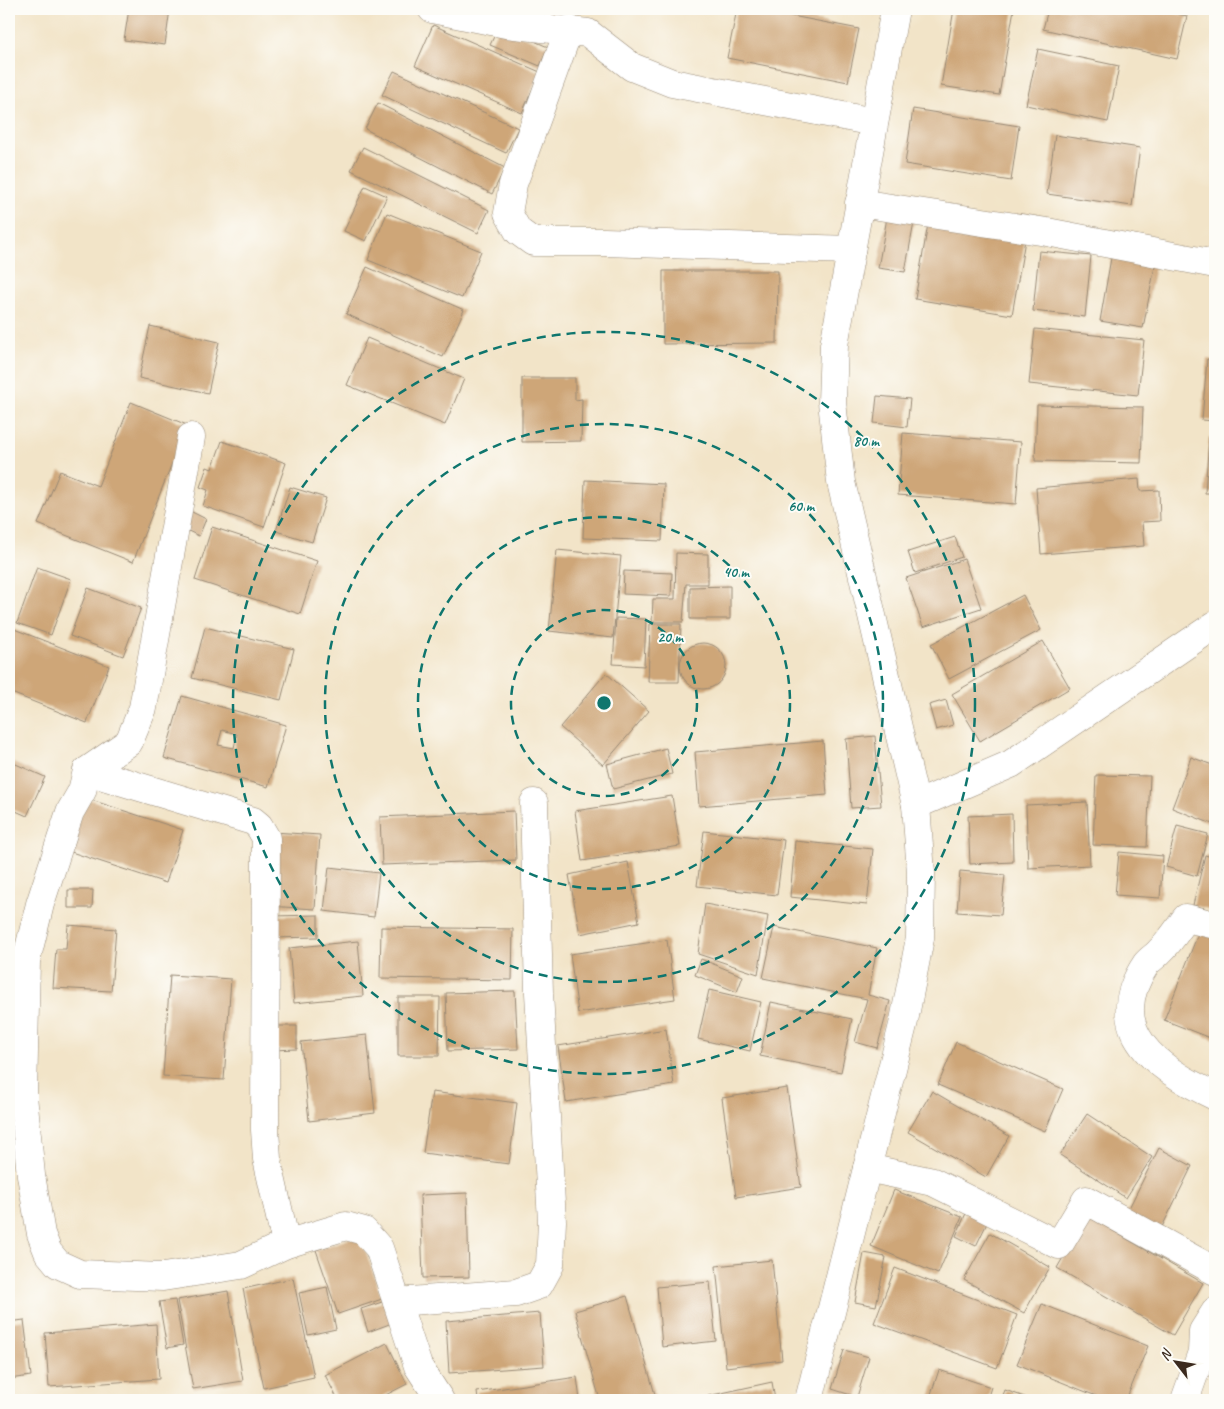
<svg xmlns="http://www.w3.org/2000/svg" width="1224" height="1409" font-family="Caveat,sans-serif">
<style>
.building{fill:#cea678;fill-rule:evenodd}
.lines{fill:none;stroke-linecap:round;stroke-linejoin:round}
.minor-casing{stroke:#968773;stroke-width:29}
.minor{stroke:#fff;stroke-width:28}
.ring{fill:none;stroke:#0f766e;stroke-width:2.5;stroke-dasharray:9 6}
.centre{fill:#0f766e;stroke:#fdfcf7;stroke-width:2.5}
.ring-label{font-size:15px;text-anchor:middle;font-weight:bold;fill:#0f766e;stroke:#fdfcf7;stroke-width:4;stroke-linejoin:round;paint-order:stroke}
</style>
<rect width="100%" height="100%" fill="#fdfcf7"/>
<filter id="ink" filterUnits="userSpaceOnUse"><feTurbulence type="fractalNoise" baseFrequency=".02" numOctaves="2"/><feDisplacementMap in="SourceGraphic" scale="10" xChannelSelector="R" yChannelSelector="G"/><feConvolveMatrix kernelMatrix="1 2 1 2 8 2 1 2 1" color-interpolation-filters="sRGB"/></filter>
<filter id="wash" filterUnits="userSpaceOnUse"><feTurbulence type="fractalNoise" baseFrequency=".0096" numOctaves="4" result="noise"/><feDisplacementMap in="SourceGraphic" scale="20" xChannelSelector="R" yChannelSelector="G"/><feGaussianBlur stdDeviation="1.12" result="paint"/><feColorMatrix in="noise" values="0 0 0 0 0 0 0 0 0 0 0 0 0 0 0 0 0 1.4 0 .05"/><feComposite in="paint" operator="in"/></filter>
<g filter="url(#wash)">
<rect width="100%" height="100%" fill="#f2e4c8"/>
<g id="blocks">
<g class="building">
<polygon points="129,9 170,9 165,45 124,40"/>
<polygon points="521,9 562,9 560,17"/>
<polygon points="737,9 756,9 859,29 848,82 727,58"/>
<polygon points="954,9 1014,9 999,95 941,86"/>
<polygon points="1048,9 1155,9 1187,16 1177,59 1043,29"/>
<polygon points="433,25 540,72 522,113 415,66"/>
<polygon points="499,26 548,47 540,66 490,45"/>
<polygon points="1038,49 1119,66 1108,122 1026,105"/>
<polygon points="394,71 518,128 506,153 382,95"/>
<polygon points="378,103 505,168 492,194 365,129"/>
<polygon points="913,109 1019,126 1011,181 905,164"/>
<polygon points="1055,135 1140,148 1132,206 1047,194"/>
<polygon points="363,147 489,210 478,233 351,170"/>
<polygon points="365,186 387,196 366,241 344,231"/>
<polygon points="888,212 915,217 905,272 878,268"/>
<polygon points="387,213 481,251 462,298 368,260"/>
<polygon points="928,224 1025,240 1012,315 915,299"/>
<polygon points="1039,251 1091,256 1085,317 1033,311"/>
<polygon points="1111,258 1155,266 1143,328 1100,321"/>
<polygon points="367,267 464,310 443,357 346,314"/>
<polygon points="663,271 778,271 777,343 663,344"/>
<polygon points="150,326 219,342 208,393 139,378"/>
<polygon points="1035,329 1144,340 1138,395 1029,384"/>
<polygon points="367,338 464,379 445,425 347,385"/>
<polygon points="1207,359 1215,360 1215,421 1202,420"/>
<polygon points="522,378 575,378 575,400 582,399 581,441 522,442"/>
<polygon points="877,396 910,399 907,427 874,423"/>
<polygon points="131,402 187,425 133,562 38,524 60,471 98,486"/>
<polygon points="1037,405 1143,407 1141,463 1035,461"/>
<polygon points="903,433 1021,442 1016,504 898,495"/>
<polygon points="1209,437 1215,438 1215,493 1205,493"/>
<polygon points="222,441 286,463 264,527 203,506 208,490 200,487 207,467 212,469"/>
<polygon points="1139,479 1140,491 1159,490 1160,521 1142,522 1144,546 1041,554 1036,488"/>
<polygon points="585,480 664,484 662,541 583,538"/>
<polygon points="290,487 326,498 312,542 276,531"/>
<polygon points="192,512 206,519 199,536 184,529"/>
<polygon points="212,527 317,561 300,614 195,580"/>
<polygon points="955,537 962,557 915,573 908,552"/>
<polygon points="557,550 621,556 613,638 549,631"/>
<polygon points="676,553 708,554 708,584 686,584 683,622 652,622 653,599 675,599"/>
<polygon points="964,559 981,608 923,627 906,578"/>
<polygon points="37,567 71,579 51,635 17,623"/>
<polygon points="624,571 672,573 671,596 623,594"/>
<polygon points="730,586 730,619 690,619 690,587"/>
<polygon points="88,588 141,608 123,656 70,636"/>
<polygon points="1023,595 1041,630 949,679 931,644"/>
<polygon points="616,618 646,619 644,666 613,664"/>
<polygon points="650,624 681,624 679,682 648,682"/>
<polygon points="9,627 109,666 87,723 9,692"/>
<polygon points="205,627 294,649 281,700 192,678"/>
<polygon points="1043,641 1070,688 980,741 952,694"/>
<circle cx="703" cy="666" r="23"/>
<polygon points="606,673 649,711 603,765 560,727"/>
<path d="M182 696 286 725 268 787 164 758ZM222 730 237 734 234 748 218 745Z"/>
<polygon points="946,700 953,725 936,730 929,705"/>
<polygon points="875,736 881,806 851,808 846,739"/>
<polygon points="823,741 827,795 699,806 695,752"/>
<polygon points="666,748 672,774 613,789 607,764"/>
<polygon points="1191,757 1215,766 1215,825 1172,808"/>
<polygon points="9,761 45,777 27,816 9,808"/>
<polygon points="1096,775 1150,776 1147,847 1093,845"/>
<polygon points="672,796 680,846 582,861 575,811"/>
<polygon points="82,797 183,830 166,883 65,850"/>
<polygon points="1087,802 1090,865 1028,868 1026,805"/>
<polygon points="514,811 516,860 382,865 380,817"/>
<polygon points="1012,814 1013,862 970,864 968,816"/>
<polygon points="1177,826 1208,834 1197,876 1166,867"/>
<polygon points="704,831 784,840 777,895 697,886"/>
<polygon points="273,832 320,835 315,909 268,906"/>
<polygon points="795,841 873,849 867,905 790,897"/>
<polygon points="1119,852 1163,856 1160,898 1115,895"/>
<polygon points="1205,855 1215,858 1215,911 1193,905"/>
<polygon points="628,862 639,922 580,934 569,875"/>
<polygon points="329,867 379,873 374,917 324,911"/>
<polygon points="960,871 1005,875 1001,915 957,912"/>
<polygon points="68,890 93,890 92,908 68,908"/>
<polygon points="705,904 768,916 758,974 698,954"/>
<polygon points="318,915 318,937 272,938 272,916"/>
<polygon points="68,925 116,929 111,991 53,988 56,949 66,949"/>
<polygon points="381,927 513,929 512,980 380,978"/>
<polygon points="774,927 877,948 868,995 890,1001 877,1048 855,1042 867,999 763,978"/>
<polygon points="1200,929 1215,935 1215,1040 1164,1020"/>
<polygon points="667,940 675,999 578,1013 570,954"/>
<polygon points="358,941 363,996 294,1003 289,948"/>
<polygon points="701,959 743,976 737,992 695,975"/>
<polygon points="170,975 231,979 224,1080 163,1076"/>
<polygon points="709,990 761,1002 750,1051 698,1039"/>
<polygon points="515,991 518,1049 448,1051 446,993"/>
<polygon points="398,997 440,997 439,1056 398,1056"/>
<polygon points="771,1002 852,1019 841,1072 760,1056"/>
<polygon points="271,1026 297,1026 297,1049 272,1050"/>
<polygon points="666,1029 674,1085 566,1102 558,1046"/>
<polygon points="367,1035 375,1113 309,1121 301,1042"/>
<polygon points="956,1042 1063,1089 1045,1131 938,1085"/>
<polygon points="787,1088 801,1187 736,1197 722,1098"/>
<polygon points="932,1091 1009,1136 986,1177 908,1132"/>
<polygon points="432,1092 517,1103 509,1164 423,1153"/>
<polygon points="1087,1114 1152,1157 1126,1198 1060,1155"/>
<polygon points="1159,1148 1192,1166 1160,1231 1126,1214"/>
<polygon points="894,1190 962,1217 938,1274 871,1246"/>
<polygon points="467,1193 469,1277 423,1278 420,1195"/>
<polygon points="967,1211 988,1221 976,1246 956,1236"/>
<polygon points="1087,1216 1203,1283 1173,1335 1057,1268"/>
<polygon points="990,1233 1050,1267 1024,1313 964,1280"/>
<polygon points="360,1235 382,1299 338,1314 316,1250"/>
<polygon points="864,1253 886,1257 876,1306 855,1302"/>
<polygon points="772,1260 782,1360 726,1367 716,1266"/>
<polygon points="895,1268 1017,1315 997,1368 874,1323"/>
<polygon points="293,1278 314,1377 264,1388 243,1289"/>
<polygon points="710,1282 716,1341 662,1347 657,1287"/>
<polygon points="327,1287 336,1329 308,1335 299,1293"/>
<polygon points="228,1291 243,1381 193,1389 177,1300"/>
<polygon points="627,1296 656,1398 600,1400 575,1311"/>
<polygon points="175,1300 183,1345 167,1348 159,1302"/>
<polygon points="385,1301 392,1323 368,1332 361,1309"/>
<polygon points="1042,1304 1148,1346 1126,1400 1106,1400 1017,1364"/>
<polygon points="540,1313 544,1366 449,1373 446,1321"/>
<polygon points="24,1320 31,1376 9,1379 9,1322"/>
<polygon points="156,1324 159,1379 49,1387 45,1333"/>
<polygon points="387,1343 407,1384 376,1400 338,1400 325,1375"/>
<polygon points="844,1350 869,1357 857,1397 832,1389"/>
<polygon points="939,1370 991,1387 987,1400 929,1400"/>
<polygon points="577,1377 580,1400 478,1400 477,1392"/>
<polygon points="772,1382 775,1400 708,1400 708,1396"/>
<polygon points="1005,1390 1033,1400 1001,1400"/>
</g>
</g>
</g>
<g filter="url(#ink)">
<use href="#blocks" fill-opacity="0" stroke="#968773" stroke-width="1"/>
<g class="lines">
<defs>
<g id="minor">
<polyline points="432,9 506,24 588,33 632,67 672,83 874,122"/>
<polyline points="569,29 513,184 508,213 518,231 533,242 604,242 851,250"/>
<polyline points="859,203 1047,232 1215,264"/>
<polyline points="191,437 143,708 129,742 87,771 82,791 70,812 40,904 26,961 23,1096 31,1175 41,1234 48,1252 58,1264 80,1274 163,1277 241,1265 286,1244 346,1226 364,1231 379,1248 418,1366 440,1400"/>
<polyline points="87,771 253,821 259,826 266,838 265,1130 267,1159 286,1244"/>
<polyline points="916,805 1011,764 1215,625"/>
<path d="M1215 925 1186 918C1178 929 1170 942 1160 951 1156 956 1150 959 1146 964 1101 1031 1159 1070 1215 1096"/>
<polyline points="867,1168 933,1182 1059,1245 1086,1200 1215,1271"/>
<polyline points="397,1302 516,1293 539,1285 550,1265 552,1221 539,993 534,803"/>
<polyline points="809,1400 904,1021 920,938 921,873 916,805 841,482 832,402 834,345 895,9"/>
<polyline points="1185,1400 1202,1352 1203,1331 1215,1312"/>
</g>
</defs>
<use href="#minor" class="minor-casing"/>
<use href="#minor" class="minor"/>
</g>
</g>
<g class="ring">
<circle cx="604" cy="703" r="93"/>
<circle cx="604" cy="703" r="186"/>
<circle cx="604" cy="703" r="279"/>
<circle cx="604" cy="703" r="371"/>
</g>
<circle cx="604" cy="703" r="8" class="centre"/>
<g class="ring-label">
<text x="866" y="446">80 m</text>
<text x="801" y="511">60 m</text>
<text x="736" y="577">40 m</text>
<text x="670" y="642">20 m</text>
</g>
<rect width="1224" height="1409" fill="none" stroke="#fdfcf7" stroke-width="30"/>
<g transform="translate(1176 1362) rotate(301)" stroke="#fdfcf7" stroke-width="4" paint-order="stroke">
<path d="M0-4L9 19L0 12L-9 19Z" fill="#3b2a1e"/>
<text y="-8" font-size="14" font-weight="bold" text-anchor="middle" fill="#3b2a1e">N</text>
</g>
</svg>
